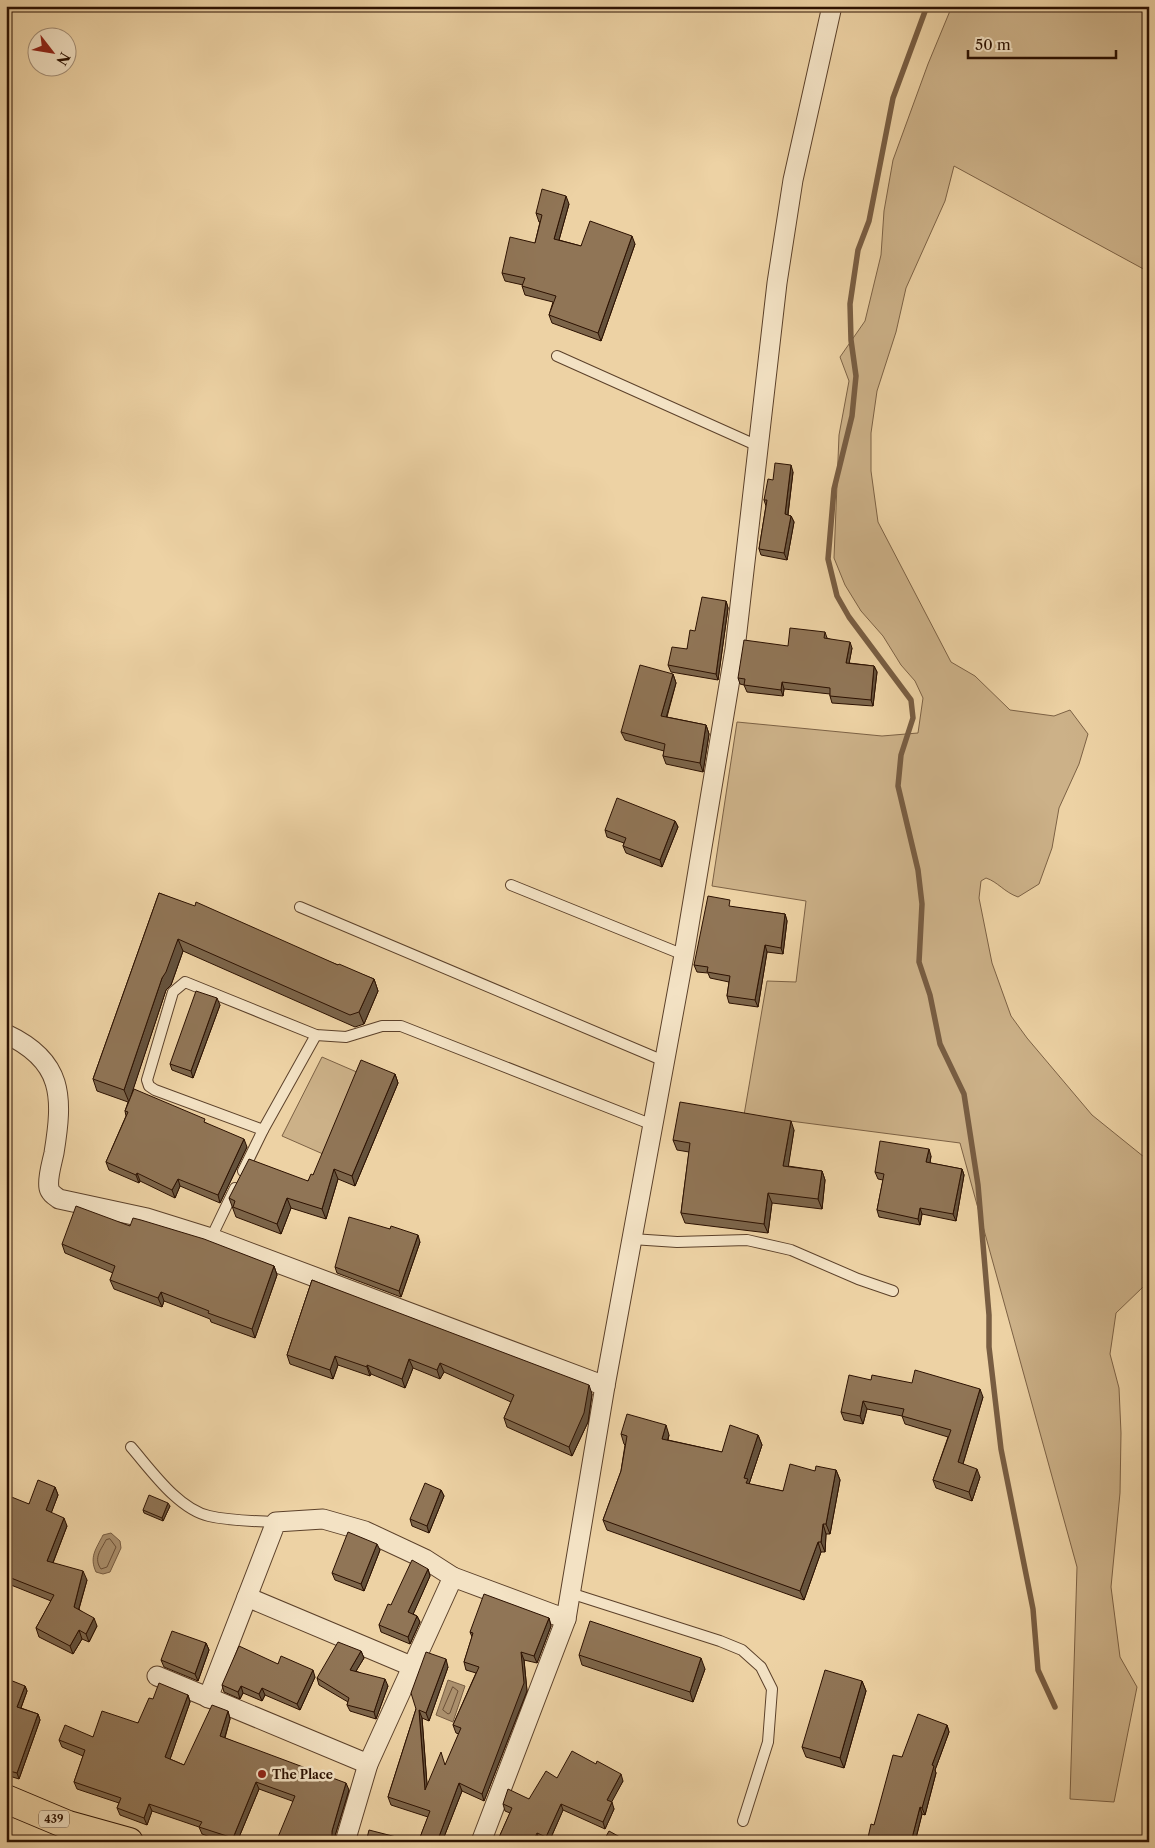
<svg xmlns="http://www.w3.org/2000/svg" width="1155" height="1848" font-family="'Libre Caslon Text',serif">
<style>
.green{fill:#ccb188;stroke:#7c6144}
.water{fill:#ab906d;stroke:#785d42}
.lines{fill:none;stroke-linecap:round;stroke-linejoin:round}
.shore{stroke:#6c5037;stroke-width:1}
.stream{stroke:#785d42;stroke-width:5.5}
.lane-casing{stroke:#5c412a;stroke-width:12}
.street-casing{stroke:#5c412a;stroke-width:21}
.primary-casing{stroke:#2c1101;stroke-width:30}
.lane{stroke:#f3e2c4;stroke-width:10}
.street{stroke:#f3e2c4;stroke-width:19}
.primary{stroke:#edd2a4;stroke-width:28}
.wall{fill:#7c654a;stroke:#2c1101}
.shaded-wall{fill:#65523c;stroke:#2c1101}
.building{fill:#907556;stroke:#2c1101}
.poi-dot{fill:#8f2418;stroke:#f3e2c4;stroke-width:2}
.labels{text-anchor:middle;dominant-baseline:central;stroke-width:5;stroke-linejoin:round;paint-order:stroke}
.shield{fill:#f3e2c4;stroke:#68503c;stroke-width:1}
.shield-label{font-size:11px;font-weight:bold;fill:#2c1101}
.poi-label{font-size:12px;font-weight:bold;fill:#2c1101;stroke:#f3e2c4;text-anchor:start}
</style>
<rect width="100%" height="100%" fill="#edd2a4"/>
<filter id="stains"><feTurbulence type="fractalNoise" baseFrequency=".004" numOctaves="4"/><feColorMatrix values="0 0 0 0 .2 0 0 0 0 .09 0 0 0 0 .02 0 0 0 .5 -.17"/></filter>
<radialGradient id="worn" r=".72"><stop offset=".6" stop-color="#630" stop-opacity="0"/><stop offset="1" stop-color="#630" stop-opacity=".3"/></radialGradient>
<g class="green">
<path d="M952 6H1149V272L954 166 945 201 906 288 896 332 877 391 871 433V471L878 522 951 662 975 676 1010 710 1054 716 1070 710 1088 734 1079 764 1059 808 1052 848 1039 884 1018 897C1004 892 998 882 986 878L981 881 979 898 992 963 1011 1016 1027 1038 1092 1115 1149 1161V1285L1143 1287 1116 1313 1110 1354 1119 1388 1121 1433 1120 1493 1111 1587 1120 1657 1137 1687 1114 1802 1070 1799 1077 1567 960 1143 744 1115 767 981 796 982 806 901 712 886 737 722 882 736 918 733 923 698 915 681 901 665 883 636 861 611 845 585 834 558 839 435 849 381 840 357 865 321 881 255 884 211 893 160 928 64Z"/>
<polygon points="322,1057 359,1073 323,1154 282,1136"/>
</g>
<g class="water">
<path d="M111 1533 120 1541 121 1548 110 1572 103 1574 96 1572C89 1557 96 1549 103 1535Z"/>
<polygon points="448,1680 465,1686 453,1722 436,1715"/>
</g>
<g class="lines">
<g class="shore">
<path d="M110 1539 116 1547 107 1567 101 1569C93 1558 101 1550 106 1540Z"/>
<polygon points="453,1687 458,1691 450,1713 448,1714 443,1710"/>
</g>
<polyline class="stream" points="927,6 893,98 869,221 858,250 850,304 851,340 856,376 852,416 834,489 828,559 837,596 849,617 911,700 913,718 901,755 898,786 918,870 922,904 919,962 930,995 940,1044 964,1094 978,1185 989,1315 989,1347 1001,1449 1033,1609 1038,1670 1055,1707"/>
<defs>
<g id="lane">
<polyline points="557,356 758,446"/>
<polyline points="511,885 684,955"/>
<polyline points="300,907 664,1061"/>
<polyline points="263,1130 155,1090 149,1086 147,1080 173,992 185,982 316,1035 346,1037 382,1026 401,1026 653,1125"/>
<polyline points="243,1171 263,1130 316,1035"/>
<polyline points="211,1238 235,1188"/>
<polyline points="632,1239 677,1242 747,1240 791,1250 858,1279 893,1291"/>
<path d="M131 1447C151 1470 178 1509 209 1516 231 1521 254 1521 276 1522"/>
<polyline points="570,1593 720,1641 742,1650 761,1667 772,1689 768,1742 743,1821"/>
</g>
<g id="street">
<path d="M6 1034C64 1061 63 1097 54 1153 52 1163 47 1178 49 1188 50 1193 55 1196 59 1199L147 1218 211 1238 605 1386"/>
<polyline points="247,1597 411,1666"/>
<polyline points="157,1676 368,1764"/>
<polyline points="208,1698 276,1522 323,1519 365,1531 425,1559 453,1577"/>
<polyline points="345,1842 368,1764 453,1577 566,1619 605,1386 684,955 735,649 777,283 793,180 832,6"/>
<polyline points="481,1842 566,1619"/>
</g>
<polyline id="primary" points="6,1799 68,1825 129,1842"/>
</defs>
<use href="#lane" class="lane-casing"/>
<use href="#street" class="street-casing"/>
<use href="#primary" class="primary-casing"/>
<use href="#lane" class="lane"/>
<use href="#street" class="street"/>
<use href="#primary" class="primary"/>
</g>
<g class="wall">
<polygon points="569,204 559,240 581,246 635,244 601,341 552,323 549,315 553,302 525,295 522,286 523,285 505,281 502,273 535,243 540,222 539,222 536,213"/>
<polygon points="793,472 788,515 791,516 794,522 787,560 761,555 759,549 766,506 764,500 773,480"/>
<polygon points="726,601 728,608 718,680 671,672 668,665 687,649 695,631"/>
<polygon points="825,632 827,638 852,648 849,663 874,666 877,672 873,706 832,703 830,696 830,694 784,689 783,696 747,692 744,685 740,684 738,678"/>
<polygon points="673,674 676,683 667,717 706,725 709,734 703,772 666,764 663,756 664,751 625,740 621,732"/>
<polygon points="675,821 678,827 662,867 626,853 623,846 624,843 607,837 605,830"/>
<polygon points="159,893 338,965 374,979 378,991 364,1024 355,1027 183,951 171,985 166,990 131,1095 206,1123 247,1147 220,1203 180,1186 175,1198 140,1181 139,1183 109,1170 106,1162 126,1116 125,1111 128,1102 97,1091 93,1079"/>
<polygon points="732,907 785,914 787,921 783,954 767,952 758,1007 729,1003 727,996 729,982 710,978 708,973 697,972 694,965"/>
<polygon points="220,1005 193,1078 172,1070 170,1064"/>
<polygon points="395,1074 398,1083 355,1186 338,1179 326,1219 291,1208 281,1234 236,1217 229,1198 308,1181"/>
<polygon points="794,1130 788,1166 822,1171 825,1180 822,1209 772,1203 768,1233 685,1223 681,1213 689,1152 677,1150 673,1140"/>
<polygon points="931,1156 930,1163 962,1169 964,1175 956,1221 922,1214 920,1225 879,1217 877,1210 883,1180 878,1179 875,1172"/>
<polygon points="130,1226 274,1266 277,1275 255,1338 211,1322 210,1319 164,1301 162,1307 114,1289 110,1280 113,1273 65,1253 62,1244"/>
<polygon points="390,1229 420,1242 401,1297 337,1273 335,1267"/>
<polygon points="312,1280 592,1394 588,1422 572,1456 507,1427 504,1418 511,1402 444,1372 440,1379 413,1368 405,1388 371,1374 370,1376 338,1365 333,1379 290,1364 287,1355"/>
<polygon points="871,1380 983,1397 963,1464 980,1477 972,1501 936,1488 933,1480 948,1437 905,1424 902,1416 867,1409 863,1424 844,1420 841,1412"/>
<polygon points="621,1434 669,1435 668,1440 722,1452 758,1435 762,1445 749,1484 783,1491 815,1471 836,1470 840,1480 830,1534 826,1534 825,1552 821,1552 804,1600 607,1530 603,1520 621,1471 625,1445 624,1444"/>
<polygon points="55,1487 58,1495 51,1513 67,1526 53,1563 87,1580 79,1609 97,1626 89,1642 82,1639 73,1654 39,1637 36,1628 51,1601 6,1583 6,1503 29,1504"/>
<polygon points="441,1490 444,1496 429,1533 412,1526 410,1519"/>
<polygon points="170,1506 163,1521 144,1513 143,1510"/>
<polygon points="380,1550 364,1591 335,1580 332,1573"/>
<polygon points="428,1569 430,1576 413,1614 417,1616 420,1622 410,1644 381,1632 379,1625 391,1605"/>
<polygon points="549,1618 551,1626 537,1663 524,1660 527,1691 484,1801 462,1791 442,1842 366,1842 412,1841 419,1840 428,1817 391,1805 388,1797 416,1709 448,1667 429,1721 422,1718 427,1785 446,1764 459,1734 456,1733 453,1725 476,1673 466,1670 464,1662 472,1637 470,1632"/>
<polygon points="206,1643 209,1650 198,1681 164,1667 161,1660"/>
<polygon points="361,1651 364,1658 356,1671 388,1686 376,1719 350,1711 347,1705 348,1702 319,1685 317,1678"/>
<polygon points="579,1655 705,1669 693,1702 582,1665"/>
<polygon points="278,1664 315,1677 300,1710 265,1695 262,1701 243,1693 240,1699 224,1692 222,1685"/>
<polygon points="862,1681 866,1691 844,1768 806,1757 802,1747"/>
<polygon points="25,1686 27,1691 21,1708 38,1714 40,1720 19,1779 6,1775 6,1693"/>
<polygon points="188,1695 190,1702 170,1759 184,1765 228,1711 230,1719 225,1738 349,1790 334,1839 292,1801 259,1789 237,1842 224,1842 202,1834 199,1827 152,1811 147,1825 120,1815 117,1808 119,1803 77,1789 74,1782 83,1756 62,1747 59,1740 93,1737 138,1723 153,1699"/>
<polygon points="947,1725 949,1732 935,1770 936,1773 925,1815 922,1814 915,1842 867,1842 902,1757"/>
<polygon points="557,1778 623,1781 611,1802 614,1809 605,1829 563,1810 549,1842 543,1842 539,1840 538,1842 497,1842 510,1813 505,1811 503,1804 529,1799"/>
</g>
<g class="shaded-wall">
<polygon points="566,196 569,204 557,247 554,239"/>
<polygon points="632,236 635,244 601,341 598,333"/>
<polygon points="791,465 793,472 787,521 785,514"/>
<polygon points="791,516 794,522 787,560 784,553"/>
<polygon points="726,601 728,608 718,680 716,674"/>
<polygon points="850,642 852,648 848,669 846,663"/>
<polygon points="874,666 877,672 873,706 871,700"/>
<polygon points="673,674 676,683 664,725 661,716"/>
<polygon points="782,682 784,689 783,696 781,690"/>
<polygon points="706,725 709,734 703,772 700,763"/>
<polygon points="675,821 678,827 662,867 660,860"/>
<polygon points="785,914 787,921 783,954 781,948"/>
<polygon points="178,939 183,951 171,985 166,990 129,1102 124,1090 162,978"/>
<polygon points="765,945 767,952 758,1007 755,1000"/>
<polygon points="374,979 378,991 364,1024 359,1012"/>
<polygon points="217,998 220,1005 193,1078 191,1071"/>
<polygon points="395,1074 398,1083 355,1186 352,1176"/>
<polygon points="791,1121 794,1130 787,1175 783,1166"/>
<polygon points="244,1139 247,1147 220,1203 218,1195"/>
<polygon points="929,1149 931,1156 929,1169 926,1162"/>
<polygon points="334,1169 338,1179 326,1219 322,1209"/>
<polygon points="962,1169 964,1175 956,1221 953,1214"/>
<polygon points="822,1171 825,1180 822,1209 818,1199"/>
<polygon points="137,1173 140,1181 139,1183 136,1175"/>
<polygon points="178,1179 180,1186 175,1198 172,1190"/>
<polygon points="768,1193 772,1203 768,1233 764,1224"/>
<polygon points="287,1198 291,1208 281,1234 277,1224"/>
<polygon points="920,1208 922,1214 920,1225 918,1219"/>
<polygon points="418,1235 420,1242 401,1297 399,1291"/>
<polygon points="274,1266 277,1275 255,1338 252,1329"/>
<polygon points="161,1292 164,1301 162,1307 158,1298"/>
<polygon points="335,1356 338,1365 333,1379 330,1370"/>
<polygon points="409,1359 413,1368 405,1388 402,1379"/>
<polygon points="440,1363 444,1372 440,1379 437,1370"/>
<polygon points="367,1365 371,1374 370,1376 367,1367"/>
<polygon points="589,1385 592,1394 588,1422 572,1456 569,1447"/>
<polygon points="980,1389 983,1397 961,1470 958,1462"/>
<polygon points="863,1401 867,1409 863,1424 860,1416"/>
<polygon points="666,1425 669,1435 665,1449 662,1439"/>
<polygon points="758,1435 762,1445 748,1487 744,1478"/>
<polygon points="977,1469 980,1477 972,1501 969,1492"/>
<polygon points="836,1470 840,1480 830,1534 826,1524"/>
<polygon points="55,1487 58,1495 49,1519 46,1510"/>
<polygon points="441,1490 444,1496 429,1533 427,1526"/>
<polygon points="168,1503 170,1506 163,1521 162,1518"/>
<polygon points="64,1518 67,1526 50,1570 47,1561"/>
<polygon points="823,1524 826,1534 825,1552 821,1542"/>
<polygon points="818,1542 821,1552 804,1600 800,1591"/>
<polygon points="377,1544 380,1550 364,1591 361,1584"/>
<polygon points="428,1569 430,1576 411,1619 408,1612"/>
<polygon points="83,1571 87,1580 77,1615 74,1607"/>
<polygon points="417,1616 420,1622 410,1644 408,1637"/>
<polygon points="94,1618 97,1626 89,1642 86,1634"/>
<polygon points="549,1618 551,1626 537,1663 534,1656"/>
<polygon points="79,1630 82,1639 73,1654 70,1646"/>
<polygon points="206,1643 209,1650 198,1681 195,1674"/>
<polygon points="361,1651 364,1658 353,1676 350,1670"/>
<polygon points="521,1652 524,1660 527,1691 484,1801 482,1794"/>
<polygon points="701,1658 705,1669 693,1702 690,1692"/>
<polygon points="446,1659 448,1667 429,1721 426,1713"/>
<polygon points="313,1670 315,1677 300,1710 297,1704"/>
<polygon points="385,1679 388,1686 376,1719 374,1712"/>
<polygon points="862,1681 866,1691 844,1768 840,1758"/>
<polygon points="25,1686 27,1691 19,1713 17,1707"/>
<polygon points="241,1686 243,1693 240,1699 238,1692"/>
<polygon points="262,1688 265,1695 262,1701 259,1694"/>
<polygon points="188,1695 190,1702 168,1765 165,1757"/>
<polygon points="419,1710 422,1718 428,1797 425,1790"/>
<polygon points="228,1711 230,1719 223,1743 220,1736"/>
<polygon points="38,1714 40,1720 19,1779 17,1773"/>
<polygon points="947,1725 949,1732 935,1770 936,1773 925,1815 922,1808 932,1765"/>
<polygon points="621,1774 623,1781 609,1807 607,1800"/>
<polygon points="256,1782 259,1789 237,1842 234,1842 233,1838"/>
<polygon points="346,1783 349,1790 334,1839 334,1842 330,1842 332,1831"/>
<polygon points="459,1783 462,1791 442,1842 437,1842"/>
<polygon points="612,1802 614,1809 605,1829 603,1822"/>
<polygon points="149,1804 152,1811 147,1825 144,1818"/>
<polygon points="561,1804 563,1810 549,1842 548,1842 546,1837"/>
<polygon points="920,1807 922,1814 915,1842 911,1842"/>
<polygon points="537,1833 539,1840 538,1842 533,1842"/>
</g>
<g class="building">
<polygon points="542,189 566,196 554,239 581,246 590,221 632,236 598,333 549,315 556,296 522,286 525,278 502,273 510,237 535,243 542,215 536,213"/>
<polygon points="775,463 791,465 785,514 791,516 784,553 759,549 767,500 764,500 768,479 773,480"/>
<polygon points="702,597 726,601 716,674 668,665 672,647 687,649 690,630 695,631"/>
<polygon points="790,628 825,632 824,638 850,642 846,663 874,666 871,700 830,696 830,688 782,682 781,690 744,685 745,679 738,678 744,640 788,646"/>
<polygon points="640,665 673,674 661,716 706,725 700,763 663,756 665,744 621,732"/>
<polygon points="617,798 675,821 660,860 623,846 626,838 605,830"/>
<polygon points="159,893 195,906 196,902 338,965 339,964 374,979 359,1012 350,1015 178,939 166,972 162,978 124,1090 93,1079"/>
<polygon points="708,896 730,900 729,906 785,914 781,948 765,945 755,1000 727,996 730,976 707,972 708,967 694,965"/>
<polygon points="196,991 217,998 191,1071 170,1064"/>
<polygon points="361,1060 395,1074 352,1176 334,1169 322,1209 287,1198 277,1224 233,1207 235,1201 229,1198 249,1159 308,1181 311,1174 313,1175"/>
<polygon points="134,1089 205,1119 204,1122 244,1139 218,1195 178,1179 172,1190 137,1173 136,1175 106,1162 128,1112 125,1111"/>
<polygon points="680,1102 791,1121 783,1166 822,1171 818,1199 768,1193 764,1224 681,1213 690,1143 673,1140"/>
<polygon points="880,1141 929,1149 926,1162 962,1169 953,1214 920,1208 918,1219 877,1210 884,1174 875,1172"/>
<polygon points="76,1206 130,1226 133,1218 141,1220 204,1239 274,1266 252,1329 208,1313 209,1311 161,1292 158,1298 110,1280 115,1266 62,1244"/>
<polygon points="349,1217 390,1229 391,1226 418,1235 399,1291 335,1267"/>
<polygon points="312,1280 589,1385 584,1413 569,1447 504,1418 514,1395 440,1363 437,1370 409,1359 402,1379 367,1365 367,1367 335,1356 330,1370 287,1355"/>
<polygon points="915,1370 980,1389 958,1462 977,1469 969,1492 933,1480 951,1430 902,1416 904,1409 863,1401 860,1416 841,1412 849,1375 871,1380 872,1375 912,1383"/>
<polygon points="627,1414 666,1425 662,1439 722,1452 730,1425 758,1435 744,1478 748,1479 746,1483 783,1491 790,1464 815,1471 816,1466 836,1470 826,1524 823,1524 821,1542 818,1542 800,1591 603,1520 621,1471 627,1436 621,1434"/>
<polygon points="38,1480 55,1487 46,1510 64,1518 47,1561 83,1571 74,1607 94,1618 86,1634 79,1630 70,1646 36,1628 54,1595 6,1576 6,1503 9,1496 29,1504"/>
<polygon points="425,1483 441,1490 427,1526 410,1519"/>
<polygon points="149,1495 168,1503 162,1518 143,1510"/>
<polygon points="348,1532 377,1544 361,1584 332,1573"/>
<polygon points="412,1560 428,1569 408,1612 417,1616 408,1637 379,1625 388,1604 391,1605"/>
<polygon points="484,1594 549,1618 534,1656 521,1652 524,1683 482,1794 459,1783 437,1842 366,1842 369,1830 412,1841 413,1838 419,1840 430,1811 388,1797 416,1709 411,1693 426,1652 446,1659 426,1713 419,1710 425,1790 441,1752 445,1765 461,1728 453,1725 479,1667 464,1662 473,1633 470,1632"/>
<polygon points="590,1621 701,1658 690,1692 579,1655"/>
<polygon points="172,1631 206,1643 195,1674 161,1660"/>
<polygon points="338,1642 361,1651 350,1670 385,1679 374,1712 347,1705 349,1698 317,1678"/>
<polygon points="239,1646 278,1664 281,1656 313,1670 297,1704 262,1688 259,1694 241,1686 238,1692 222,1685"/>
<polygon points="825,1670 862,1681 840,1758 802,1747"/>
<polygon points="10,1680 25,1686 17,1707 38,1714 17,1773 6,1770 6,1693"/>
<polygon points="159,1683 188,1695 165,1757 184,1765 212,1705 228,1711 220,1736 346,1783 332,1831 332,1838 330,1842 276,1842 295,1796 256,1782 233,1838 199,1827 202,1822 149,1804 144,1818 117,1808 121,1798 74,1782 85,1750 59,1740 65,1725 93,1737 102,1711 138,1723 149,1698 153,1699"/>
<polygon points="918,1714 947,1725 932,1765 934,1766 922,1808 920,1807 911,1842 867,1842 871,1824 874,1825 893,1755 902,1757"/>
<polygon points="572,1751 596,1764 597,1761 621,1774 607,1800 612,1802 603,1822 561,1804 546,1837 537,1833 533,1842 497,1842 512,1808 503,1804 508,1789 529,1799 546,1771 557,1778"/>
<polygon points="609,1831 629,1842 603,1842"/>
</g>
<circle class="poi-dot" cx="262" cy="1774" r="5"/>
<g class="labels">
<rect class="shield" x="39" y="1810.5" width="30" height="17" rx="4"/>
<g class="shield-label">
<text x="54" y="1819">439</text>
</g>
<g class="poi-label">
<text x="272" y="1774">The Place</text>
</g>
</g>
<rect width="1155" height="1848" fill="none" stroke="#edd2a4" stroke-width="25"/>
<rect x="8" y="8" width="1140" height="1833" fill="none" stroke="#2c1101" stroke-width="2.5"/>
<rect x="12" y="12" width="1130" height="1823" fill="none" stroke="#2c1101"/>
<g transform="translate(52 52) rotate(121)"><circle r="24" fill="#f3e2c4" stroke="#a38e76"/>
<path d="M0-4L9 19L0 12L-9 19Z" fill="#8f2418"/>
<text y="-8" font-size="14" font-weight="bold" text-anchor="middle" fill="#2c1101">N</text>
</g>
<path d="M968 50v8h148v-8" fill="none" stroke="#2c1101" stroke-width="2.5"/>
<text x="975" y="50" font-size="15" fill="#2c1101" stroke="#f3e2c4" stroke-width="4" paint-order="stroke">50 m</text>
<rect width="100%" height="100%" filter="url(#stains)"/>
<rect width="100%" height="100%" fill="url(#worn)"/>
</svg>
